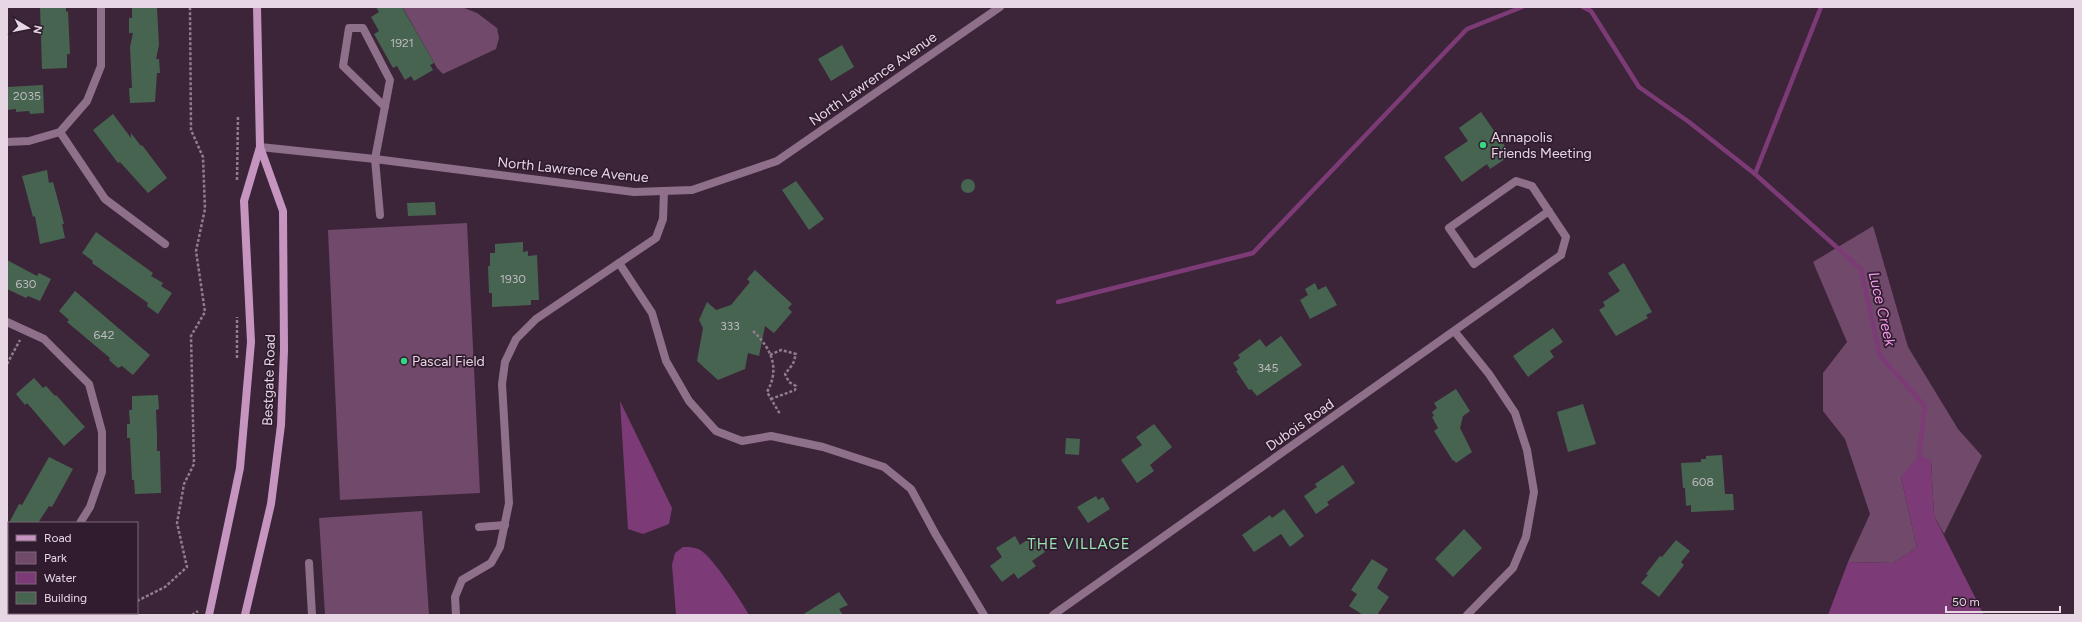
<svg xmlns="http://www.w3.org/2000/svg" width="2082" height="622" font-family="Figtree,sans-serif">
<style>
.green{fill:#70496b}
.water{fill:#7c3b76}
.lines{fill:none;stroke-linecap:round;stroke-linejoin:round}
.stream{stroke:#7c3b76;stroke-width:4.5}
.building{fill:#476450}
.path{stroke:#8f7c8c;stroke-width:2.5;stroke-dasharray:3 2;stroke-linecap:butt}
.service{stroke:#8f708a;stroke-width:8}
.minor{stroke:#8f708a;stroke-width:8}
.secondary{stroke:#c595bf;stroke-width:8}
.poi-dot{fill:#32d882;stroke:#311c2f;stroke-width:1.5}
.labels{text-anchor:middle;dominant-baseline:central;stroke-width:3.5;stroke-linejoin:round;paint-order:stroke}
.number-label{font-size:12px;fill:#bfbabf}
.street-label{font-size:14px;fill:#e7d7e4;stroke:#311c2f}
.poi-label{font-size:14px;fill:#e7d7e4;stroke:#311c2f;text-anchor:start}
.water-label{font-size:15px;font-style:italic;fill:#f69aeb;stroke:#311c2f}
.neighbourhood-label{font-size:15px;letter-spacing:1px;fill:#99e3b2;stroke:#311c2f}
</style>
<rect width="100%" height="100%" fill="#3c2539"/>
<g class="green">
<polygon points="405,7 462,7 477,13 497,28 499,38 496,49 443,74 437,68 403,8"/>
<polygon points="467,223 480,493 340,500 328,230"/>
<polygon points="1873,226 1908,347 1958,429 1982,456 1944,534 1934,516 1931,460 1901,477 1917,548 1893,563 1848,562 1870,514 1845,439 1823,411 1823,373 1847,342 1813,262"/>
<polygon points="422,511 429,615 325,615 319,518"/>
</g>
<g class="water">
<polygon points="620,401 672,508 669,524 643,534 628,529"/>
<polygon points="1919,455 1931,460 1934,516 1984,615 1828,615 1848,562 1893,563 1917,548 1901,477"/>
<path d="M683 547C690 547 697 547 703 552 714 560 742 602 749 615H676L672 565 675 553Z"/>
</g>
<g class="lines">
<g class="stream">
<polyline points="1583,7 1591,11 1639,87 1689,122 1755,174 1861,269 1880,356 1925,406 1919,455"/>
<polyline points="1755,174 1821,7"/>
<polyline points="1058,302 1253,253 1467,29 1522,7"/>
</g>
</g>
<g class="building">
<polygon points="40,7 66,7 66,12 68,11 70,54 67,54 67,68 42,69"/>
<polygon points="132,7 157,7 159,45 156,59 159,59 160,73 157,73 155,102 130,103 129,88 132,88 130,47 133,33 129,33 129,18 132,18"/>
<polygon points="376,7 402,7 434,63 430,65 433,70 414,81 411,76 405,80 397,66 393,68 374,34 379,31 371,17 379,12"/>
<polygon points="842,45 854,67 831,81 818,59"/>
<polygon points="43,85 44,113 30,114 29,111 16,112 16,109 7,110 7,87"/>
<polygon points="1481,112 1511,155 1490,169 1487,164 1462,182 1444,157 1468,141 1459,128"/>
<polygon points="113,114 131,138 131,133 141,146 142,145 167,178 148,193 120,162 118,163 93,130"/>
<polygon points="47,170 49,183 53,182 60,208 64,224 62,224 65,238 40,244 35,216 33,217 22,176"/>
<circle cx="968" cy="186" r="7"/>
<polygon points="796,181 824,219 809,230 782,190"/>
<polygon points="435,202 436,215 408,216 407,203"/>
<polygon points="96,232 153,273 151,276 163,283 161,286 172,293 158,314 147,306 148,303 92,263 93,261 82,253"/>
<polygon points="523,242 523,252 528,251 528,256 537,255 539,300 531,300 531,305 492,307 492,293 489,293 488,266 490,266 490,253 495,253 495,244"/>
<polygon points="7,260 37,276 39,273 51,279 40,301 28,296 26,298 7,289"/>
<polygon points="1624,263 1652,312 1646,315 1648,318 1616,336 1599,310 1605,306 1603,302 1620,291 1608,273"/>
<polygon points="755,270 792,304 788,308 792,312 774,333 765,326 759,356 748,353 745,369 718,380 697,361 703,328 699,320 707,302 716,310 731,305 750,282 747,279"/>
<polygon points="1315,283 1318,290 1326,286 1337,305 1310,319 1300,300 1308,295 1305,289"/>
<polygon points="75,291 150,355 133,375 122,366 118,368 109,360 110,358 67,322 69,320 59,311"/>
<polygon points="1553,328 1563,342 1550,351 1554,357 1528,377 1513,356"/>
<polygon points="1281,336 1302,365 1257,396 1251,389 1249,390 1236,371 1238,370 1233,363 1240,358 1238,355 1260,339 1266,347"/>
<polygon points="34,378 43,388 46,386 55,396 56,395 85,427 64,446 27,403 25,405 16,394"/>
<polygon points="1456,389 1470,411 1463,416 1460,428 1472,452 1456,463 1454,460 1453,461 1434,431 1438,428 1432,417 1434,416 1432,412 1437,408 1434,403"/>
<polygon points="158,395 159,409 156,410 157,436 157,451 160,451 161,493 135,494 134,480 132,480 130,438 127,438 127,424 130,424 129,410 132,410 132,396"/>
<polygon points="1583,404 1596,444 1568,452 1557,412"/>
<polygon points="1154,424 1172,447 1150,465 1154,471 1137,483 1121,460 1142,445 1136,437"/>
<polygon points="1066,438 1080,439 1079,455 1065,454"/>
<polygon points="1722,455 1725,494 1733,494 1734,510 1691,512 1691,505 1686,506 1685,488 1683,488 1681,463 1701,462 1701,459 1706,459 1706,456"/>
<polygon points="49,457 73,469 52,507 49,506 38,523 9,523 19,504 22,505"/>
<polygon points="1343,465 1355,483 1327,502 1329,505 1316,514 1304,496 1317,487 1315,484"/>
<polygon points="1096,496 1098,500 1103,497 1110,509 1088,523 1077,507"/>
<polygon points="1284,509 1304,536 1290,547 1281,534 1254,552 1242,535 1270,515 1272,518"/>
<polygon points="1464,529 1482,548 1453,577 1435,559"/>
<polygon points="1034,535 1045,552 1032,561 1036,566 1018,579 1014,573 1002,582 990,566 1002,557 996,548 1015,536 1020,545"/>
<polygon points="1676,540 1690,551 1681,562 1684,565 1659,597 1641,583 1648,575 1646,574 1660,556 1662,557"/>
<polygon points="1372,559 1388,569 1377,588 1389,597 1377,615 1363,615 1349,606 1357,594 1351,590"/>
<polygon points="839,592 848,605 839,609 843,615 802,615"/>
</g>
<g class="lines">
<g class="path">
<polyline points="237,180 238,116"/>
<path d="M753 331C772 349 780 369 767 392L780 414"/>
<polyline points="770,355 781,350 796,354 793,364 785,374 789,382 796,386 795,390 771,399"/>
<polyline points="237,358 237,317"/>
<polyline points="7,364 20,340"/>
<polyline points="137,601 165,587 187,567 177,523 184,484 194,464 191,336 205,312 196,251 205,209 203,157 191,130 190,7"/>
<polyline points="114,615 117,613"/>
<polyline points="192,615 198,611"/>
</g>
<g class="service">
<polyline points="1549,211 1474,264 1449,228 1516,181 1532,186 1566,237 1561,255"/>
<polyline points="380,215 375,159 390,80 363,28 349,28 343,66 385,107"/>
<polyline points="619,263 652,313 666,361 689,401 716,431 742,441 771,436 823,447 884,467 911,489 936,535 984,615"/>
<polyline points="479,527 505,525"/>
<polyline points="309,563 312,615"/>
<polyline points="456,615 455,597 462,580 491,563 500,547 509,503 502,384 505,362 516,339 536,319 656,238 663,219 664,191"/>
</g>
<g class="minor">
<polyline points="60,132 105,199 165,244"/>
<polyline points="7,142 29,141 60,132 87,101 101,66 101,7"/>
<polyline points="260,147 375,159 634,192 692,190 777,161 1000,7"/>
<polyline points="7,322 44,339 89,384 102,432 102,472 90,507 80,523"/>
<polyline points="1455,332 1489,374 1515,413 1527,450 1534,492 1526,537 1513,568 1467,615"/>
<polyline points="7,590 9,589"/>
<polyline points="1053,615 1561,255"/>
</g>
<g class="secondary">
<polyline points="209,615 240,468 251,342 244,201 260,147"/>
<polyline points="245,615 271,504 281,425 284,350 283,211 260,147 257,7"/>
</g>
</g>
<g class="poi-dot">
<circle cx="1483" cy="145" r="4"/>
<circle cx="404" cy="361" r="4"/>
</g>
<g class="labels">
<g class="number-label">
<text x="402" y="43">1921</text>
<text x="27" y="96">2035</text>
<text x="513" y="279">1930</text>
<text x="26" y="284">630</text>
<text x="730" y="326">333</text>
<text x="104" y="335">642</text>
<text x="1268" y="368">345</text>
<text x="1703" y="482">608</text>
</g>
<g class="street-label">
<text transform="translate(873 79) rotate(-35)">North Lawrence Avenue</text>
<text transform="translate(573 170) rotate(6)">North Lawrence Avenue</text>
<text transform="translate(269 380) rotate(-88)">Bestgate Road</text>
<text transform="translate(1300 425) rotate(-35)">Dubois Road</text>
</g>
<g class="poi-label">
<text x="1491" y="137">Annapolis<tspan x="1491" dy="16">Friends Meeting</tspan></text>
<text x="412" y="361">Pascal Field</text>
</g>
<g class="water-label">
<text transform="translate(1882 309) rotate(77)">Luce Creek</text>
</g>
<g class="neighbourhood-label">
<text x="1079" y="544">THE VILLAGE</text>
</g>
</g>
<rect width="2082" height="622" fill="none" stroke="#e7d7e4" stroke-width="16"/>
<rect x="8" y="522" width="130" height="92" fill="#311c2f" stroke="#7a6777"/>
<rect x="16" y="535" width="20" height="6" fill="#c595bf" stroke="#7a6777"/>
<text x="44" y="542" font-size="12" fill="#e7d7e4">Road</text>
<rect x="16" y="552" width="20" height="12" fill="#70496b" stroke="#7a6777"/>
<text x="44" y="562" font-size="12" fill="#e7d7e4">Park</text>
<rect x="16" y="572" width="20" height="12" fill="#7c3b76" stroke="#7a6777"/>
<text x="44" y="582" font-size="12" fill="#e7d7e4">Water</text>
<rect x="16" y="592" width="20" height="12" fill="#476450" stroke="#7a6777"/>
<text x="44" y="602" font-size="12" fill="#e7d7e4">Building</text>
<g transform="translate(28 28) rotate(100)" stroke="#311c2f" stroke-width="3" paint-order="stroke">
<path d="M0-3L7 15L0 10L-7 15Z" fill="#e7d7e4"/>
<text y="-6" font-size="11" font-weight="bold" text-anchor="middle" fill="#e7d7e4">N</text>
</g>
<path d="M1946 606v6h114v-6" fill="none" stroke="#e7d7e4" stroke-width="2"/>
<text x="1952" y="606" font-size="12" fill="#e7d7e4" stroke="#311c2f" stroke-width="3" paint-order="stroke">50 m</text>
</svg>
